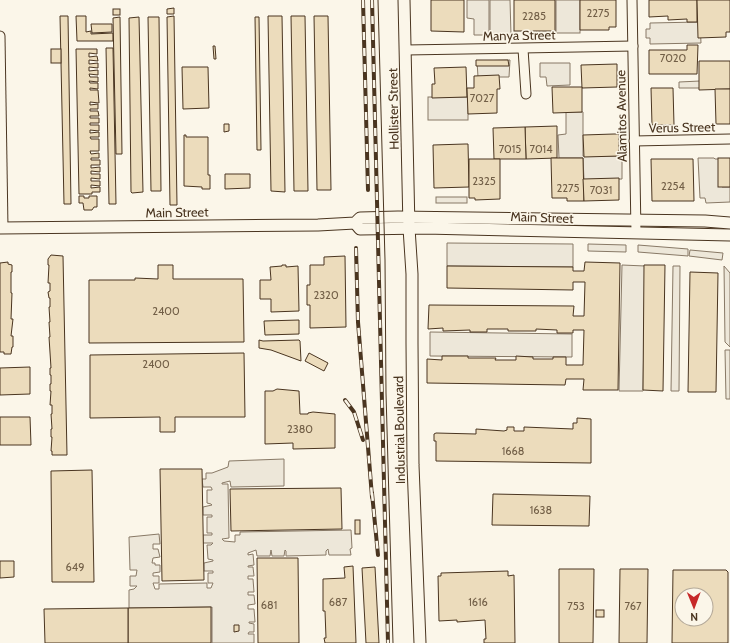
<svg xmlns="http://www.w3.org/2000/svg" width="730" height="643" font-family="Cabin,sans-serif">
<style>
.parking{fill:#ede7d9;stroke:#887966}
.building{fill:#ecdcbc;stroke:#4a3520;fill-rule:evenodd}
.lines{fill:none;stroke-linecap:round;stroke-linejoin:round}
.minor-casing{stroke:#4a3520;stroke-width:11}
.major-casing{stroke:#4a3520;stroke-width:13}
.minor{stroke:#fbf6e9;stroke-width:9}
.major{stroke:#fbf6e9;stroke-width:11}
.tram{stroke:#4a3520;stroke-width:1}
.rail-casing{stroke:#4a3520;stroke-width:4}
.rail{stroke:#fbf6e9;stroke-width:2.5;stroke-dasharray:8;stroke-linecap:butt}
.labels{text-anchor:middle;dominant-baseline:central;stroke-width:3;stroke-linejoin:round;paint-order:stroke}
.number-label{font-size:11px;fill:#725f47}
.street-label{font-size:13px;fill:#4a3520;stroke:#fbf6e9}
</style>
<rect width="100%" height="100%" fill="#fbf6e9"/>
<g class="parking">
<polygon points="467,0 489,0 489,35 474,35 474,19 467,18"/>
<polygon points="490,0 510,0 511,35 506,35 506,38 496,38 496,35 490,35"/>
<rect x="556" y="0" width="24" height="33"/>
<polygon points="700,22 701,43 650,44 650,38 646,38 646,29 650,29 650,23"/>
<polygon points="510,60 509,77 478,77 477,61"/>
<polygon points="540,63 570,63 570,85 547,86 546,77 540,77"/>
<polygon points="700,81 700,88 679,88 679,82"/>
<rect x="428" y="97" width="40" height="23"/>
<polygon points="566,112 583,112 583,156 622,156 622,179 584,180 583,158 559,158 558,135 566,134"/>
<polygon points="698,158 714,158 715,159 721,159 722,187 730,187 730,202 706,203 705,198 700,198"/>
<rect x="436" y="197" width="31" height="6"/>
<polygon points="447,243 573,244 573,267 447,266"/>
<polygon points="588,244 626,245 626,252 588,251"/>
<polygon points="638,245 688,249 688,256 638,252"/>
<polygon points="690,250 723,253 722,260 689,256"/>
<polygon points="622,265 645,266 643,391 619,391"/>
<polygon points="673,266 680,266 679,391 671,391"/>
<polygon points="724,266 730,273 730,347 725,342"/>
<polygon points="430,332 572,334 572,357 430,356"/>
<polygon points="725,350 730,350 730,399 726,399"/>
<polygon points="284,459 284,486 231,487 230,481 222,483 222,484 228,484 229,538 222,539 224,541 235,542 235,535 240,535 240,532 351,530 352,548 350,549 351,555 329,555 328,549 326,551 326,555 286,556 286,551 285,550 284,556 272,556 271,550 270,556 257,556 256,550 248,553 248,555 253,554 254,565 248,566 248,567 253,567 254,576 248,576 248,579 253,579 254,592 248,592 248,595 254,595 255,604 248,605 248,609 254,609 255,622 249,622 249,623 254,624 254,632 249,632 248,634 254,634 254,643 212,643 212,607 129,608 129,590 134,589 137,586 130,586 130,576 136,576 137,570 130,570 129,537 159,534 160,544 153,544 153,549 158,549 160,557 153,558 152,563 155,563 155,565 160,565 160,572 153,573 153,576 159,576 159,583 153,583 155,589 159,589 159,584 207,583 207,588 211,588 213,583 208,583 208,573 213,573 213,571 204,571 204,563 213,561 213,560 208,559 207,545 211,545 213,543 203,543 203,535 212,535 212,533 207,533 207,517 212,517 212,515 203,515 203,507 212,505 211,504 207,503 207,490 212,490 212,489 211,487 203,487 202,479 206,479 206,473 212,473 228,467 229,461"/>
</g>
<g class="building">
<polygon points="431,0 464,0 464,32 431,31"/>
<rect x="514" y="0" width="41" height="31"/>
<polygon points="580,0 616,0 616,27 609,27 609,30 580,30"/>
<polygon points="649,0 697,0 697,22 687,22 687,19 668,20 668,16 649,17"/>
<polygon points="697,0 730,0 730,32 726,32 726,37 698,38"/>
<polygon points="174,8 174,14 167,14 167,9"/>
<rect x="113" y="9" width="7" height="6"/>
<polygon points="60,16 68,16 71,204 64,204"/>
<polygon points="76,16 86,16 86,32 91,31 91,34 113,33 113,41 77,41"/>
<polygon points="174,16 177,205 170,205 167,17"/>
<polygon points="268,16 282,16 285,192 271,191"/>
<polygon points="291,16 305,16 308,191 294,191"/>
<polygon points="314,16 328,16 331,190 317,190"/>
<polygon points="120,17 122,154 116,154 113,18"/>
<polygon points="139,17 143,192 132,193 131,192 129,18"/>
<polygon points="148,17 159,17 161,191 151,191"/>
<polygon points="255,17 259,17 261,150 257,150"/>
<polygon points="91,24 112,24 112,32 92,33"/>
<polygon points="687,45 698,45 697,74 649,74 649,50 687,50"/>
<polygon points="213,46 215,46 216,59 214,59"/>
<polygon points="106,48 113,48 116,204 109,204"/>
<rect x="51" y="49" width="10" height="14"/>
<polygon points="76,49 97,49 97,54 89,53 89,57 97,56 98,61 89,60 89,64 98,63 98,68 89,67 89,71 98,70 98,75 89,74 90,77 98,77 98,82 89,81 90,83 98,83 98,89 90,88 90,90 98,90 99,103 90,102 90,105 98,104 98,109 90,109 90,111 98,111 99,116 90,116 90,118 99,118 99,123 90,123 90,125 99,125 99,131 90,130 90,133 99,132 99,137 90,137 91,139 99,139 99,151 90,151 91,154 99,153 99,158 91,158 91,160 100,160 100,165 91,165 91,168 100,167 100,172 91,171 91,174 100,174 100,179 91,178 91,181 100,181 100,186 91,185 91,188 100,187 100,192 92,192 92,194 79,194"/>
<polygon points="476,60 508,60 509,66 476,66"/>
<polygon points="699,61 730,61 730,89 699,90"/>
<polygon points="617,64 617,87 582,88 581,65"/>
<polygon points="182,67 208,67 209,108 183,109"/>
<polygon points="466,67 467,97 432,98 432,84 435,84 434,68"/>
<polygon points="499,75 500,89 497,89 497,113 468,114 467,88 474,88 474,76"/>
<polygon points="552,87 582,87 582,112 553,113"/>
<polygon points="651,88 673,88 674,125 652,125"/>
<polygon points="715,89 730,89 730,124 716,124"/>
<polygon points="224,124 229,124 229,131 224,132"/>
<polygon points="557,126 557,158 526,159 525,127"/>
<polygon points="525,127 526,159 494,159 493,128"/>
<polygon points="614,134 619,134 619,156 584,157 583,135"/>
<polygon points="184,135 186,135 186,137 208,137 208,175 210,175 210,189 202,189 202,187 184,186"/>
<polygon points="465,144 468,144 469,187 434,188 433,145"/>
<polygon points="551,158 583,158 584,201 567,201 567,198 552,198"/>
<rect x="718" y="158" width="12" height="29"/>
<polygon points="469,159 500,159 500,199 475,200 475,198 469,198"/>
<polygon points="651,159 693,159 694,201 652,201"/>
<polygon points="225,174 250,174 250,188 225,189"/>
<polygon points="619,178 619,200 584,201 583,179"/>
<polygon points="79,196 84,196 84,198 89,198 89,196 97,196 97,207 94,207 92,210 84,210 83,203 79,203"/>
<polygon points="51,255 63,256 67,455 52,455 52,451 51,451 52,437 51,437 51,429 52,429 51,414 52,414 52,405 50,405 51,391 50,391 50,384 51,384 51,375 50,375 50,368 51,368 49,337 50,337 49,322 50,322 49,307 50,307 50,298 49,298 48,292 50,291 50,283 48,283 49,265 48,265 48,259"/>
<polygon points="345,256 346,327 310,328 310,305 307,305 307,285 310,285 310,265 324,265 324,257"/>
<polygon points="8,262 8,264 12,265 12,272 11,272 11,293 12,293 11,319 13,319 11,336 13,336 13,347 12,347 11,354 4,354 4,352 0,352 0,263"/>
<polygon points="585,262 620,263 618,390 583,390 584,379 566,379 565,385 427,383 427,359 442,360 442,356 468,356 468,358 496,358 495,360 516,360 516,356 533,357 533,359 553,359 553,357 566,357 566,365 583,365 584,330 573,330 573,333 557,333 557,330 536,329 536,331 508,331 508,329 487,329 487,332 470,332 470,330 443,331 443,328 428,329 429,305 574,306 573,316 584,316 585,282 573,282 573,290 447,288 447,266 573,267 573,271 584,271"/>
<polygon points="158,265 173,265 173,279 243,279 244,342 89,343 89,280 135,280 135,278 158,279"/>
<polygon points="282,265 286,265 286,267 298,266 299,311 271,312 271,299 260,299 260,280 271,280 270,267 282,266"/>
<polygon points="644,265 665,265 663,391 643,390"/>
<polygon points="690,272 718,273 716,392 688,392"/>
<polygon points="299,320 299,334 265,335 264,321"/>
<polygon points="259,340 263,341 299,340 300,341 301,361 271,350 259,348"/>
<polygon points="244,353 245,417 175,417 175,432 160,432 160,417 90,418 90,355"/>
<polygon points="309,353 328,363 324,371 305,361"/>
<polygon points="30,367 30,394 0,395 0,368"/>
<polygon points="277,389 299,391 300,414 308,414 308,413 313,412 335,414 335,448 293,449 293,443 265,444 265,391 273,391"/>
<polygon points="0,417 30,417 31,445 0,445"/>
<polygon points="577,418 591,419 591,463 436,461 436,441 434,441 434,434 436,433 476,434 476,429 504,431 507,430 507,427 514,427 514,431 524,431 524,427 573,429 573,423 577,423"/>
<polygon points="160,469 202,469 204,580 162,581"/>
<polygon points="92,470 94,582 52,582 51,471"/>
<polygon points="341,488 342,529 231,531 230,489"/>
<polygon points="493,494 590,496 589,526 492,525"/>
<rect x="355" y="520" width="5" height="14"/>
<polygon points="257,558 298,558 299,643 258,643"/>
<polygon points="0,561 14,561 14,577 0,578"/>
<polygon points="353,566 356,643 325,643 324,638 326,638 325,611 323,611 323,579 345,578 344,567"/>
<polygon points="375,567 379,643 366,643 362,568"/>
<polygon points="559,569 594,569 593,643 559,643"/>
<polygon points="620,569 648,569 647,643 619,643"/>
<path d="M673 570H726L728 572V643H672ZM682 595H706V619H682Z"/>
<polygon points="508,571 508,576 514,575 515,643 484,643 484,639 486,639 485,620 457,622 457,620 439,621 438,576 441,576 441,573"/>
<polygon points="211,607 211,643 128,643 128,608"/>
<polygon points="128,608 128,643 45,643 44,609"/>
<rect x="596" y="610" width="8" height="7"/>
<polygon points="234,625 239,625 239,631 234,632"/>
</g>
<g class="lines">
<defs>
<g id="minor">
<polyline points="632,0 636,232"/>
<polyline points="0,36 3,228"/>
<polyline points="523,49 526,94"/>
<polyline points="406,50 633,46"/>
<polyline points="634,141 730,139"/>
</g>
<g id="major">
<polyline points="404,0 409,228 412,274 412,343 413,465 420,643"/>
<polyline points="355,223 360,229 425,228 730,235"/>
<polyline points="0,228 318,225 355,223 360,218 398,217 705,221 730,223"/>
</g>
</defs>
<use href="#minor" class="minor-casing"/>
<use href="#major" class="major-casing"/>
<use href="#minor" class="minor"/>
<use href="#major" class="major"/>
<polyline class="tram" points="378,0 385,260 386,393 393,643"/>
<defs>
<g id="rail">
<polyline points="363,0 368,190"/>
<polyline points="372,0 388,643"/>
<polyline points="356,248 358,322 372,497"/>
<polyline points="345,400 354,412 363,440"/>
<polyline points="372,493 378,555"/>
</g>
</defs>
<use href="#rail" class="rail-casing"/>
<use href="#rail" class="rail"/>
</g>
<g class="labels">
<g class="number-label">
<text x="598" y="13">2275</text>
<text x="534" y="16">2285</text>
<text x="673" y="58">7020</text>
<text x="482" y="98">7027</text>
<text x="510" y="149">7015</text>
<text x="541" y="149">7014</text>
<text x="484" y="181">2325</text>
<text x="673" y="186">2254</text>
<text x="568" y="188">2275</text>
<text x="601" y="190">7031</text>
<text x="326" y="295">2320</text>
<text x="166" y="311">2400</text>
<text x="156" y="364">2400</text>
<text x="300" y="429">2380</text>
<text x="513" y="451">1668</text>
<text x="541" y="510">1638</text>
<text x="75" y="567">649</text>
<text x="338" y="602">687</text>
<text x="478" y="602">1616</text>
<text x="269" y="605">681</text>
<text x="576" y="606">753</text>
<text x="633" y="606">767</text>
</g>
<g class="street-label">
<text transform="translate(519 35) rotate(-1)">Manya Street</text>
<text transform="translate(393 109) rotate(-91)">Hollister Street</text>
<text transform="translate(621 116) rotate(-91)">Alamitos Avenue</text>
<text transform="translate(682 127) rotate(-1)">Verus Street</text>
<text transform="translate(177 212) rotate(-1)">Main Street</text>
<text transform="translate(542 217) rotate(2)">Main Street</text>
<text transform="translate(399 430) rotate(-91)">Industrial Boulevard</text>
</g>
</g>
<g transform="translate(694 607) rotate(179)"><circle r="19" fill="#fbf6e9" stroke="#b4a999"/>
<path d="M0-3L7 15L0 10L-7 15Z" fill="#c62828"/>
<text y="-6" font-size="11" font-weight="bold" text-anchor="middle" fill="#4a3520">N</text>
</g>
</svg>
